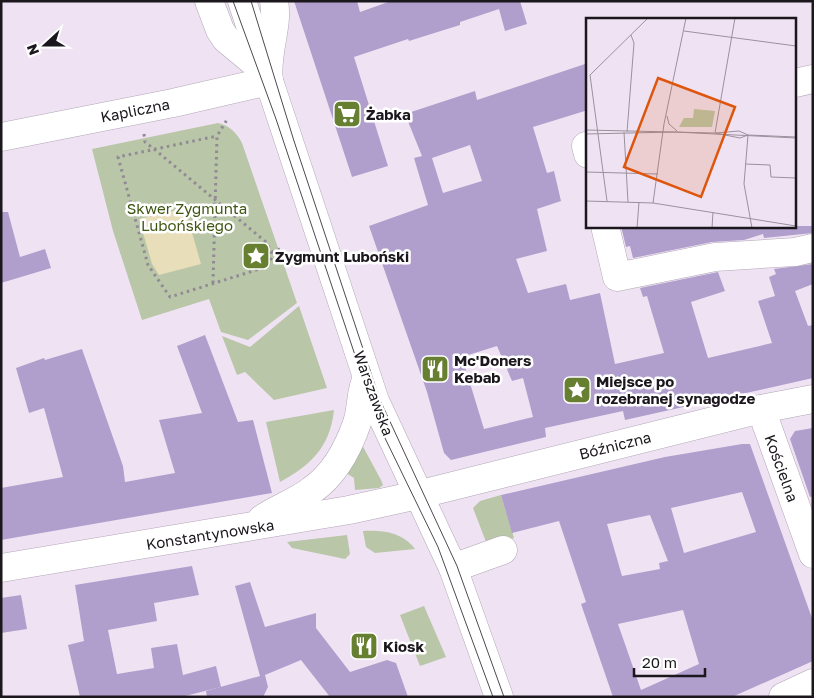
<svg xmlns="http://www.w3.org/2000/svg" width="814" height="698" font-family="'Golos Text',sans-serif">
<style>
.green{fill:#b9c6a8}
.sand{fill:#e8deb9}
.building{fill:#b09fcc;fill-rule:evenodd}
.lines{fill:none;stroke-linecap:round;stroke-linejoin:round}
.minor-casing{stroke:#b1a6b6;stroke-width:29}
.path{stroke:#918994;stroke-width:3;stroke-dasharray:2.5 4;stroke-linecap:butt}
.minor{stroke:#fff;stroke-width:28}
.tram{stroke:#4e4851;stroke-width:1}
.labels{text-anchor:middle;dominant-baseline:central;stroke-width:5;stroke-linejoin:round;paint-order:stroke}
.street-label{font-size:15px;fill:#1b171d;stroke:#fff}
.poi-label{font-size:15px;font-weight:bold;fill:#1b171d;stroke:#fff;text-anchor:start}
.park-label{font-size:15px;fill:#3f5612;stroke:#fff}
.inset-road{fill:none;stroke:#9a919d;stroke-width:1}
.view{fill:#de560d;fill-opacity:0.15;stroke:#de560d;stroke-width:2.5}
.inset-edge{fill:none;stroke:#1b171d;stroke-width:2.5}
</style>
<rect width="100%" height="100%" fill="#efe3f3"/>
<g class="green">
<path d="M218 123C230 126 236 132 242 143L297 303 248 340 221 332 209 299 142 320 113 231 92 149Z"/>
<polygon points="299,306 327,388 274,400 245,372 237,375 222,336 250,347"/>
<path d="M334 410C330 447 311 465 280 482L266 422Z"/>
<polygon points="361,443 381,480 383,485 379,488 355,490 354,478 346,473"/>
<polygon points="501,495 514,538 488,547 473,508 480,501"/>
<path d="M363 531C383 530 402 532 415 549L375 553 366 547Z"/>
<polygon points="347,535 350,554 345,559 292,548 287,542"/>
<polygon points="424,606 446,657 420,666 400,615"/>
</g>
<polygon class="sand" points="185,208 201,264 159,275 152,264 139,219"/>
<g class="building">
<polygon points="294,1 357,1 360,12 391,1 520,1 527,24 505,31 499,9 460,22 460,25 409,41 408,39 354,57 388,166 352,177"/>
<path d="M588 63V110L533 127 547 173 554 171 561 201 537 209 547 251 516 259 528 293 566 284 570 300 600 293 615 364 664 353 647 296 643 297 640 288 718 272 725 291 691 302 708 358 772 343 758 301 775 296 769 277 776 274 774 269 813 264V284L795 291 808 326 813 325V378L625 420 623 411 545 428 546 437 451 460 444 453 427 392 369 226 428 205 414 158 422 156 405 114 475 91 477 100ZM470 145 482 181 443 193 432 158ZM497 346 512 381 523 378 533 417 484 429 462 357Z"/>
<polygon points="1,212 8,212 20,257 45,249 51,268 1,283"/>
<polygon points="621,226 813,226 813,233 764,238 763,234 744,240 712,242 633,258 630,246 626,247"/>
<polygon points="205,335 238,422 253,420 272,493 1,540 1,488 63,477 44,408 29,413 16,368 44,358 45,360 82,349 123,466 125,482 175,473 159,420 202,413 177,346"/>
<polygon points="813,428 813,496 810,497 790,439 795,431"/>
<path d="M742 444H750L813 621V661L732 697H613L581 604 586 602 559 521 512 533 501 495 665 457ZM742 492 756 532 684 553 671 508ZM650 515 668 561 659 563 660 569 622 576 607 524ZM683 610 699 664 641 690 618 624Z"/>
<polygon points="192,566 199,595 154,603 157,621 108,630 117,674 154,668 151,648 177,644 183,675 216,666 221,687 181,697 80,697 68,645 84,641 75,585"/>
<polygon points="250,582 265,627 316,613 316,628 350,672 387,660 396,663 408,697 330,697 301,660 265,675 268,687 263,697 207,697 206,691 260,676 235,586"/>
<polygon points="21,595 27,629 1,633 1,598"/>
</g>
<g class="lines">
<defs>
<g id="minor">
<polyline points="209,1 220,30 226,39 255,63 269,81"/>
<polyline points="242,1 264,68"/>
<path d="M274 1C279 27 265 53 269 81L375 401 453 568 499 697"/>
<polyline points="795,83 813,79"/>
<polyline points="1,137 173,103 269,81"/>
<polyline points="588,146 586,146 588,154"/>
<polyline points="605,226 617,277 715,257 795,252 813,248"/>
<polyline points="761,409 813,554"/>
<path d="M262 519C278 508 297 502 312 490 335 474 348 449 357 423 362 409 360 391 367 378"/>
<polyline points="1,568 349,510 413,496 761,409 813,399"/>
<polyline points="453,568 503,550"/>
<polyline points="783,697 813,683"/>
</g>
</defs>
<use href="#minor" class="minor-casing"/>
<g class="path">
<path d="M144 134 145 142 154 149 266 242C272 252 274 258 266 267L170 297 148 265 118 157 217 136"/>
<polyline points="272,252 280,249"/>
<polyline points="213,283 217,136 228,118"/>
</g>
<use href="#minor" class="minor"/>
<g class="tram">
<polyline points="233,1 276,119 371,403 383,434 438,547 493,697"/>
<polyline points="251,1 294,141 380,400 457,566 504,697"/>
</g>
</g>
<defs>
<symbol id="supermarket-square" viewBox="-11 -11 22 22"><rect x="-9" y="-9" width="18" height="18" rx="4" fill="#677f31" stroke="#fff"/><path d="M-6-5.5h2.5l.6 2H6L4.5 2H-2.5L-4.4-4H-6ZM-1.5 3.2a1.3 1.3 0 1 0 .1 0ZM3 3.2a1.3 1.3 0 1 0 .1 0Z" fill="#fff"/></symbol>
<symbol id="sight-square" viewBox="-11 -11 22 22"><rect x="-9" y="-9" width="18" height="18" rx="4" fill="#677f31" stroke="#fff"/><path d="M0-6L1.8-2.2L6-1.7L2.9 1.2L3.7 5.4L0 3.3L-3.7 5.4L-2.9 1.2L-6-1.7L-1.8-2.2Z" fill="#fff"/></symbol>
<symbol id="restaurant-square" viewBox="-11 -11 22 22"><rect x="-9" y="-9" width="18" height="18" rx="4" fill="#677f31" stroke="#fff"/><path d="M-5-6h1v4h1v-4h1v4h1v-4h1v5L-1.5 .5V6h-2V.5L-5-1ZM5-6V6H3V1.5H1.5Q1.5-4 5-6Z" fill="#fff"/></symbol>
</defs>
<g fill-rule="evenodd">
<use href="#supermarket-square" x="331" y="98" width="32" height="32"/>
<use href="#sight-square" x="240" y="240" width="32" height="32"/>
<use href="#restaurant-square" x="419" y="353" width="32" height="32"/>
<use href="#sight-square" x="561" y="374" width="32" height="32"/>
<use href="#restaurant-square" x="348" y="630" width="32" height="32"/>
</g>
<g class="labels">
<g class="street-label">
<text transform="translate(135 110) rotate(-11)">Kapliczna</text>
<text transform="translate(374 393) rotate(70)">Warszawska</text>
<text transform="translate(615 445) rotate(-14)">Bóźniczna</text>
<text transform="translate(782 468) rotate(70)">Kościelna</text>
<text transform="translate(210 534) rotate(-9)">Konstantynowska</text>
</g>
<g class="poi-label">
<text x="366" y="114">Żabka</text>
<text x="275" y="256">Zygmunt Luboński</text>
<text x="454" y="360">Mc'Doners<tspan x="454" dy="17">Kebab</tspan></text>
<text x="596" y="381">Miejsce po<tspan x="596" dy="17">rozebranej synagodze</tspan></text>
<text x="383" y="646">Kiosk</text>
</g>
<g class="park-label">
<text x="187" y="208">Skwer Zygmunta<tspan x="187" dy="17">Lubońskiego</tspan></text>
</g>
</g>
<g transform="translate(586 18)">
<rect width="210" height="210" fill="#efe3f3"/>
<path d="M108 91 129 93 126 109H93L98 100H107Z" fill="#b9c6a8"/>
<path class="inset-road" d="M98 13 210 28M81 98 83 106 91 113M0 112 129 115 154 120 162 117M38 114 42 184M41 114 48 25 45 17M129 115 149 0M130 115 153 113 162 117 210 119M0 116 89 114 210 120M162 117 158 166 166 210M159 146 184 147 185 159 210 160M0 154 72 156M0 183 67 185 210 208M21 183 4 57 62 0M67 185 78 106 100 0M51 210 53 184M126 210 127 194"/>
<path class="view" d="M72 60 149 89 115 179 38 149Z"/>
<rect width="210" height="210" class="inset-edge"/>
</g>
<rect width="814" height="698" fill="none" stroke="#1b171d" stroke-width="5"/>
<g transform="translate(45 45) rotate(249)" stroke="#ffffff" stroke-width="4" paint-order="stroke">
<path d="M0-4L9 19L0 12L-9 19Z" fill="#1b171d"/>
<text y="-8" font-size="14" font-weight="bold" text-anchor="middle" fill="#1b171d">N</text>
</g>
<path d="M634 668v8h71v-8" fill="none" stroke="#1b171d" stroke-width="2.5"/>
<text x="642" y="668" font-size="15" fill="#1b171d" stroke="#ffffff" stroke-width="4" paint-order="stroke">20 m</text>
</svg>
